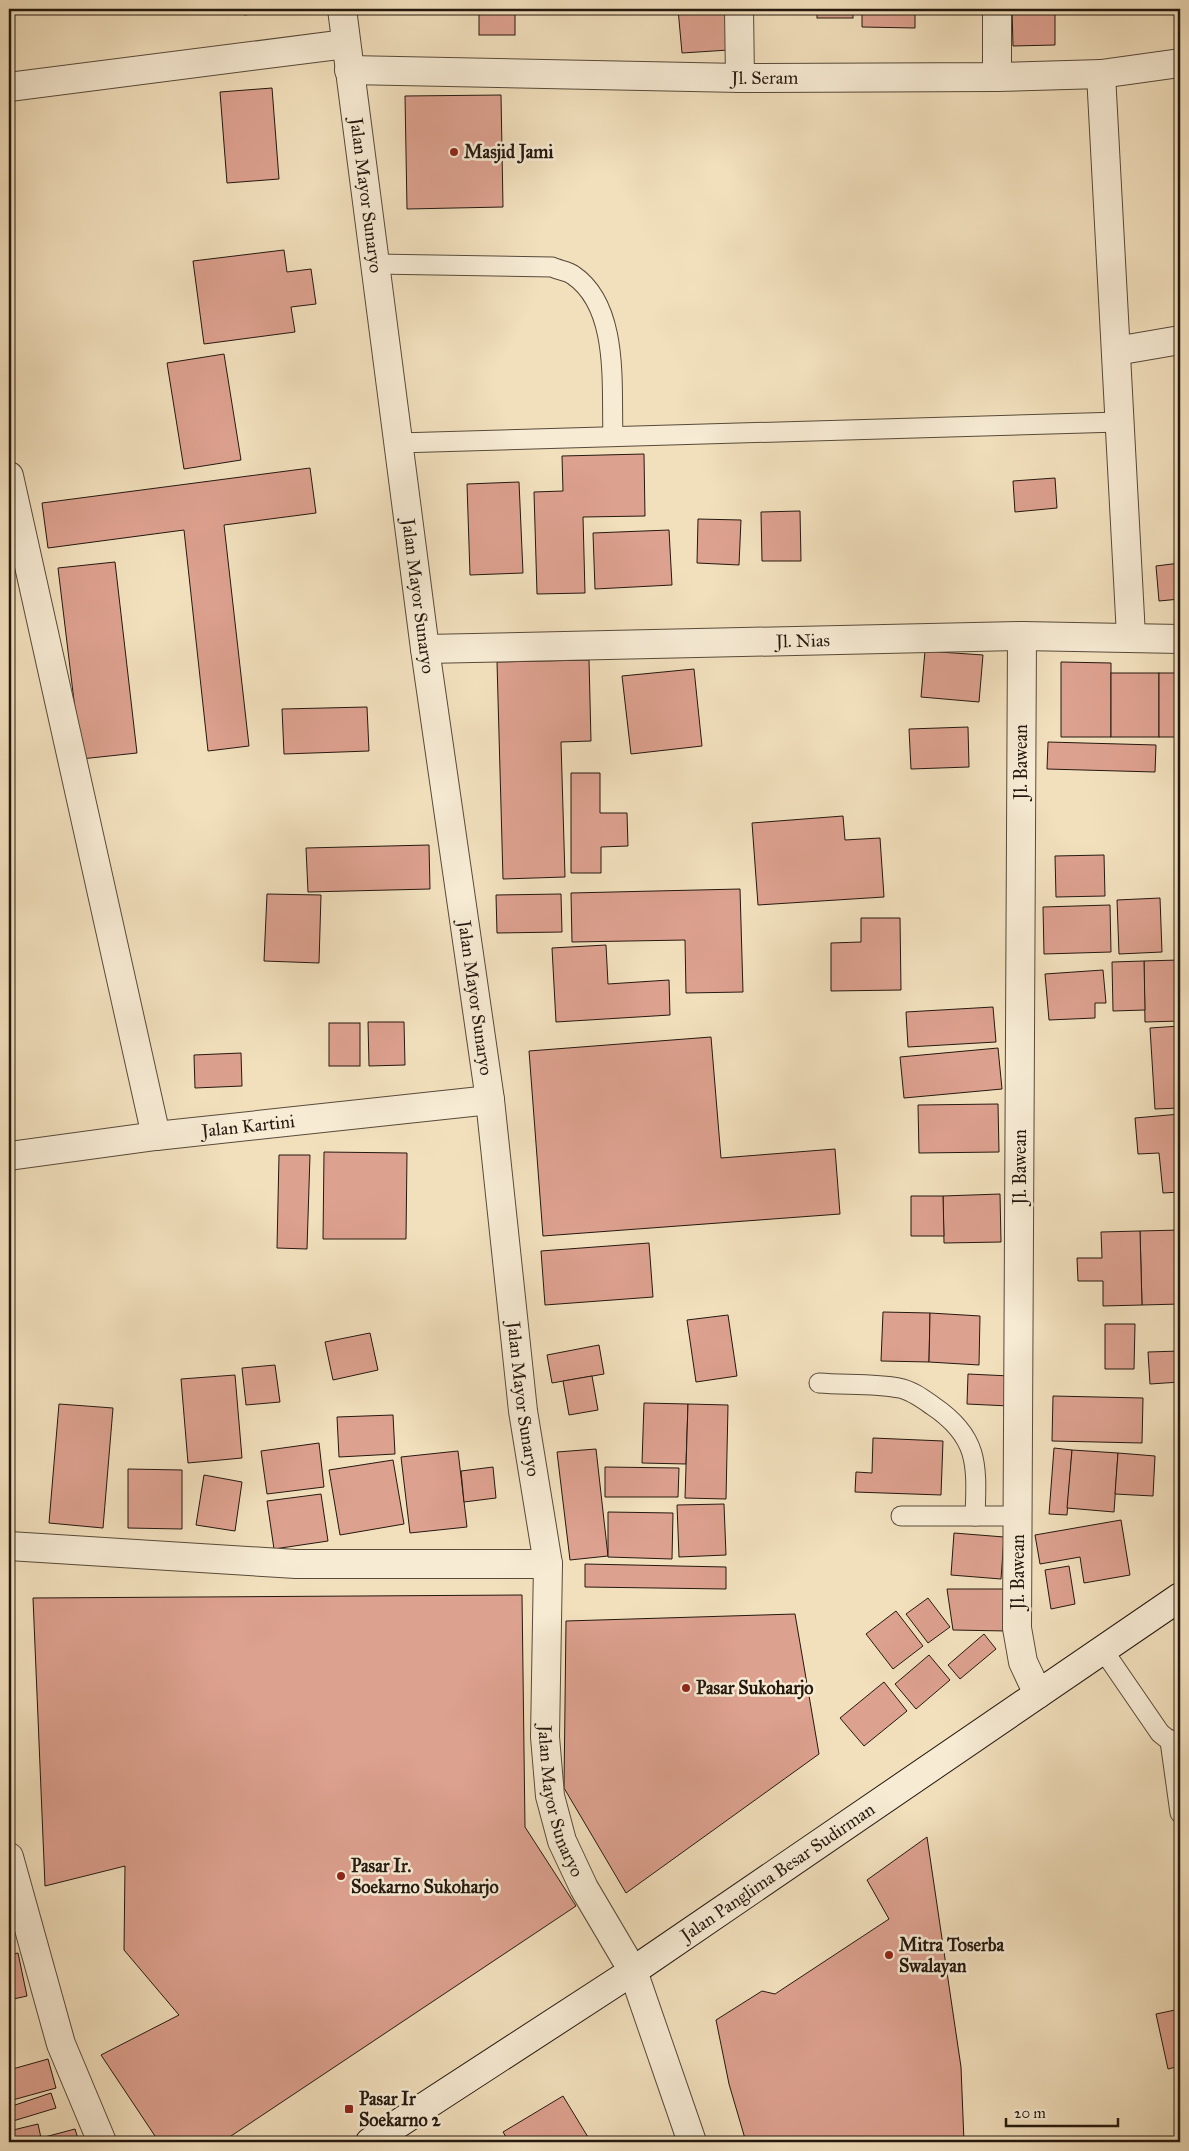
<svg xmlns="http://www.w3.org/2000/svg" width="1189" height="2151" font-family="'IM FELL Great Primer',serif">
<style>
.building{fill:#dda18f;stroke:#24180f}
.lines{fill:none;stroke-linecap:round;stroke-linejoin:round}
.service-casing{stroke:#584a3a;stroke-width:21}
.minor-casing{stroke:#584a3a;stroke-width:30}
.secondary-casing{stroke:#24180f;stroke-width:30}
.service{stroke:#f7ebd4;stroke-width:19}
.minor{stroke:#f7ebd4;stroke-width:28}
.secondary{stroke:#f7ebd4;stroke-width:28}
.poi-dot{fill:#8f2418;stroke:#f7ebd4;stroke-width:2}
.labels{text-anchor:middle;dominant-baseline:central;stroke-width:5;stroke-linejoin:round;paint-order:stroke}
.street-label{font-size:18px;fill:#24180f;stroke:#f7ebd4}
.poi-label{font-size:18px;font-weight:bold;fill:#24180f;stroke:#f7ebd4;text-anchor:start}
</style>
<rect width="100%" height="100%" fill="#f2e0bd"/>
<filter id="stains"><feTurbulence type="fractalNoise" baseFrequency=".004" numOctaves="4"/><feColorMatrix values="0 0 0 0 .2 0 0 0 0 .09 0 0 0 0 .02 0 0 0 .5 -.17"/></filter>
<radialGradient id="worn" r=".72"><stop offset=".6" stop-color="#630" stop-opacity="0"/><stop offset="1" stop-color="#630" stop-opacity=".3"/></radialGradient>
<g class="building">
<polygon points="243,9 291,9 292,10 244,15"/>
<rect x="479" y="9" width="36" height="26"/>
<polygon points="678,9 726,9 729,50 682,53"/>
<rect x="817" y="9" width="36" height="9"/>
<polygon points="862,9 915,9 915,28 862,27"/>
<polygon points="1012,9 1055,9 1055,45 1013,46"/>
<polygon points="272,88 279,179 227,183 220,92"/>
<polygon points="501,95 503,207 407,209 405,96"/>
<polygon points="284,250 287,272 311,269 316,304 291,307 295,332 204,344 193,261"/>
<polygon points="224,354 241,460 184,469 167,363"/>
<polygon points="644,454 645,516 583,517 585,593 537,594 534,492 563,491 562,456"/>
<polygon points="310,468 316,513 224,525 249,746 208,751 184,530 48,548 42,503"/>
<polygon points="1055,478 1057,508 1015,512 1013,481"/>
<polygon points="519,482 523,573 470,575 467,484"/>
<polygon points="800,511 801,561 762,561 761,512"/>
<polygon points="698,519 741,520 739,565 697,563"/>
<polygon points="669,530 672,585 595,589 593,533"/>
<polygon points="115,562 137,753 81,759 58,568"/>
<polygon points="1180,563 1180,599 1159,601 1156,566"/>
<polygon points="925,651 983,655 979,702 921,697"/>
<polygon points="589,660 591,741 561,742 565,877 503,879 497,662"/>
<polygon points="1061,662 1111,663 1111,737 1061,737"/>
<polygon points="694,669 702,746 631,754 622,676"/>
<rect x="1111" y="673" width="48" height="64"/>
<rect x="1159" y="673" width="21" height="64"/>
<polygon points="367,707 369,751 284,754 282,709"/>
<polygon points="968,727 969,767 911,769 909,729"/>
<polygon points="1048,742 1156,745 1155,772 1047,769"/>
<polygon points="571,773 600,773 600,813 627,813 628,846 601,847 601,873 571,873"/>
<polygon points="843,816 845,840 880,838 884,897 758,905 752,823"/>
<polygon points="429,845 430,889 308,892 306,848"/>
<polygon points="1104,855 1105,896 1056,897 1055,856"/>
<polygon points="740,889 743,992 686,993 685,940 572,942 571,893"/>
<polygon points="267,894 321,895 319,963 264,961"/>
<polygon points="561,894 562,932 497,933 496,895"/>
<polygon points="1160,898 1162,952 1119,954 1117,900"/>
<polygon points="1110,905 1111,952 1044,954 1043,907"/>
<polygon points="861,918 900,918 901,990 831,991 831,943 861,942"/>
<polygon points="606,945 608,984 669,980 670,1015 556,1022 552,948"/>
<polygon points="1179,960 1180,1021 1145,1022 1144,961"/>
<polygon points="1144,961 1145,1010 1113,1011 1112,962"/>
<polygon points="1103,970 1106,1003 1095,1003 1095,1018 1049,1020 1045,974"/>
<polygon points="993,1007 996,1042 908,1047 906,1012"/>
<polygon points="368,1022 404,1022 405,1065 369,1066"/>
<rect x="329" y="1023" width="31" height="43"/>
<polygon points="1180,1026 1180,1108 1155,1109 1150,1028"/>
<polygon points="711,1037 721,1158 835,1149 840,1214 543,1236 529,1051"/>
<polygon points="998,1048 1002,1089 904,1098 900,1057"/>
<polygon points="241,1053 242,1086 195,1088 194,1055"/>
<polygon points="998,1104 999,1152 919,1153 918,1105"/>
<polygon points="1180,1114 1180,1192 1163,1193 1159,1153 1138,1154 1135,1118"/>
<polygon points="324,1152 407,1153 406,1239 323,1239"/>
<polygon points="279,1155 310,1155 307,1249 277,1248"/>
<polygon points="1000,1194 1001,1242 944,1243 943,1196"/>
<polygon points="911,1196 943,1196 944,1236 911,1236"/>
<polygon points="1180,1230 1180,1304 1142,1305 1140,1231"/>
<polygon points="1140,1231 1142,1305 1103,1306 1103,1281 1078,1281 1077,1258 1102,1258 1101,1232"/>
<polygon points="649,1243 653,1297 545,1305 541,1251"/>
<polygon points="883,1312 930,1313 929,1362 881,1361"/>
<polygon points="930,1313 980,1316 979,1365 929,1362"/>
<polygon points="728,1315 737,1376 696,1382 687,1320"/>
<polygon points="1105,1324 1135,1324 1134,1369 1105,1369"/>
<polygon points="370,1333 378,1370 333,1380 325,1342"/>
<polygon points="599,1345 604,1374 552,1383 547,1355"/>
<polygon points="1180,1351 1180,1382 1150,1384 1148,1352"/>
<polygon points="275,1365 280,1402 246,1405 242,1368"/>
<polygon points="968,1374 1010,1376 1009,1406 967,1404"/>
<polygon points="235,1375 242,1458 188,1463 181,1379"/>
<polygon points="592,1376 598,1410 569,1415 563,1381"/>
<polygon points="1053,1396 1143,1398 1142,1443 1052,1441"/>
<polygon points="644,1403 688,1404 686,1464 642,1463"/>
<polygon points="59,1404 113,1408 103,1528 49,1523"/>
<polygon points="688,1404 728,1405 726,1499 685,1498"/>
<polygon points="393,1415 395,1454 339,1457 337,1417"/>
<polygon points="873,1438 943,1441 941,1495 855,1492 856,1472 872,1473"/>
<polygon points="319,1443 324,1487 267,1494 261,1451"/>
<polygon points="1054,1448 1072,1450 1067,1515 1049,1514"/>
<polygon points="596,1449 608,1556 570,1560 557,1452"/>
<polygon points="1072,1450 1118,1453 1114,1512 1067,1508"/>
<polygon points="458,1451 467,1527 410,1533 401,1457"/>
<polygon points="1118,1453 1155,1456 1153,1496 1115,1494"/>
<polygon points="393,1460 404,1524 340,1535 329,1470"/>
<polygon points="493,1467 496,1498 464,1502 461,1471"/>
<polygon points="605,1467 679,1468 678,1497 605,1497"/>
<polygon points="128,1469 182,1470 182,1529 128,1528"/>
<polygon points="204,1475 242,1482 235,1531 196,1525"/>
<polygon points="321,1494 328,1541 274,1549 267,1501"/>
<polygon points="724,1504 726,1555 679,1557 677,1505"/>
<polygon points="608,1512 673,1513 672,1559 608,1557"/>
<polygon points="1121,1520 1130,1575 1084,1583 1080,1557 1040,1564 1035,1535"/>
<polygon points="954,1533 1004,1537 1001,1579 951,1575"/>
<polygon points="585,1564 726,1567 726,1589 585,1587"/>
<polygon points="1069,1566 1075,1604 1051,1609 1045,1570"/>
<polygon points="947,1589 1006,1589 1007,1631 953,1630"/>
<polygon points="522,1595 525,1827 576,1906 222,2142 159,2142 101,2055 179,2015 124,1950 125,1866 45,1886 33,1598"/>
<polygon points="928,1598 950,1627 928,1643 906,1614"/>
<polygon points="896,1611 923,1646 893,1669 866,1634"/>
<polygon points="795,1614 819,1754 626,1893 564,1788 566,1621"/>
<polygon points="984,1634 996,1649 960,1679 948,1665"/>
<polygon points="929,1655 950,1680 916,1709 895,1684"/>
<polygon points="884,1682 907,1711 864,1746 840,1718"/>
<polygon points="927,1837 961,2067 964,2142 746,2142 729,2084 716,2020 762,1991 775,1994 889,1919 867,1880"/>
<polygon points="18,1953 27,1996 9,2000 9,1955"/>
<polygon points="1180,2009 1180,2066 1168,2069 1156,2014"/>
<polygon points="48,2059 56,2088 9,2101 9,2070"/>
<polygon points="51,2093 56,2108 13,2121 9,2107"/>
<polygon points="563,2096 591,2142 509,2142 503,2132"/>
<polygon points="38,2124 41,2138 25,2142 11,2142 9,2131"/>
<polygon points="75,2129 79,2142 25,2142 41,2138"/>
</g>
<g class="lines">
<defs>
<g id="service">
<path d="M375 264 552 267C558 270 568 271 573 275 620 307 611 387 613 436"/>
<polyline points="398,443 1119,422"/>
<path d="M819 1383C844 1385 876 1383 899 1388 911 1390 923 1399 933 1406 979 1437 977 1465 975 1516"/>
<polyline points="901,1516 1018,1516"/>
<polyline points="1103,1650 1160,1733 1170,1741 1180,1739"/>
<polyline points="1170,1741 1180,1813"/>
</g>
<g id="minor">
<path id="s1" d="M342 9 425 649 490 1100 523 1411 548 1564 545 1737 550 1796 562 1841 584 1888 633 1971 692 2142"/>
<polyline points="739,9 740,78"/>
<path id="s2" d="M349 70 740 78 997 77 1101 74 1180 63"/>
<polyline points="1101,74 1131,636"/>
<polyline points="997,77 997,9"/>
<polyline points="9,87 346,44"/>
<polyline points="1116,351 1180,340"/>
<polyline points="9,476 156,1136"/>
<polyline points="1022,636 1017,1628 1023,1662 1038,1694"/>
<path id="s3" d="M425 649 1022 636 1180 639"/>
<path id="s4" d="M9 1156 156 1136 490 1100"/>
<polyline points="9,1546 296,1564 548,1564"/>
<polyline points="9,1857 61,2044 102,2142"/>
</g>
<g id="secondary">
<path id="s5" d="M370 2142 633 1971 1180 1597"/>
</g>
</defs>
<use href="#service" class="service-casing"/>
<use href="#minor" class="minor-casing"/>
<use href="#secondary" class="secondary-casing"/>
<use href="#service" class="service"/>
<use href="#minor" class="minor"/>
<use href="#secondary" class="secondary"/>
</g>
<g class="poi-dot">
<circle cx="454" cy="152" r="5"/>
<circle cx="686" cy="1688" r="5"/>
<circle cx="341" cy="1876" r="5"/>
<circle cx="889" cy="1955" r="5"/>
<rect x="344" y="2104" width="10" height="10" rx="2.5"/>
</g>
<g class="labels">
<g class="street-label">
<text stroke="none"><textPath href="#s2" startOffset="416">Jl. Seram</textPath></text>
<text stroke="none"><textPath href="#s1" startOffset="188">Jalan Mayor Sunaryo</textPath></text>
<text stroke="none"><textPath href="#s1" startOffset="592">Jalan Mayor Sunaryo</textPath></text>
<text stroke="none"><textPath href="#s3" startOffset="378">Jl. Nias</textPath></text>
<text transform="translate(1021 762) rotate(-90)">Jl. Bawean</text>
<text stroke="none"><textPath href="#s1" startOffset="998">Jalan Mayor Sunaryo</textPath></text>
<text stroke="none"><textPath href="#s4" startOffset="241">Jalan Kartini</textPath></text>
<text transform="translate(1020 1167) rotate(-90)">Jl. Bawean</text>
<text stroke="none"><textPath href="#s1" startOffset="1402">Jalan Mayor Sunaryo</textPath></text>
<text transform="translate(1018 1572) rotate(-90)">Jl. Bawean</text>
<text stroke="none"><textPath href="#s1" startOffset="1808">Jalan Mayor Sunaryo</textPath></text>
<text stroke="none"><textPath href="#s5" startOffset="489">Jalan Panglima Besar Sudirman</textPath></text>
</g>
<g class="poi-label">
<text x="464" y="152">Masjid Jami</text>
<text x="696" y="1688">Pasar Sukoharjo</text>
<text x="351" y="1866">Pasar Ir.<tspan x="351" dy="21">Soekarno Sukoharjo</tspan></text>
<text x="899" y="1945">Mitra Toserba<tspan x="899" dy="21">Swalayan</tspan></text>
<text x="359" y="2099">Pasar Ir<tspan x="359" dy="21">Soekarno 2</tspan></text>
</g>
</g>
<rect width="1189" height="2151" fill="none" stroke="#f2e0bd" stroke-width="30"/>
<rect x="10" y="10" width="1169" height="2131" fill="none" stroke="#24180f" stroke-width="2.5"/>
<rect x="15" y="15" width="1159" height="2121" fill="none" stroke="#24180f"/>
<path d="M1006 2118v8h112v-8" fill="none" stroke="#24180f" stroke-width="2.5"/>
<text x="1014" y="2118" font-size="15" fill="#24180f" stroke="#f7ebd4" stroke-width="4" paint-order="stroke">20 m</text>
<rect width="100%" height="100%" filter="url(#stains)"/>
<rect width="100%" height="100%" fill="url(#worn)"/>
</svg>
